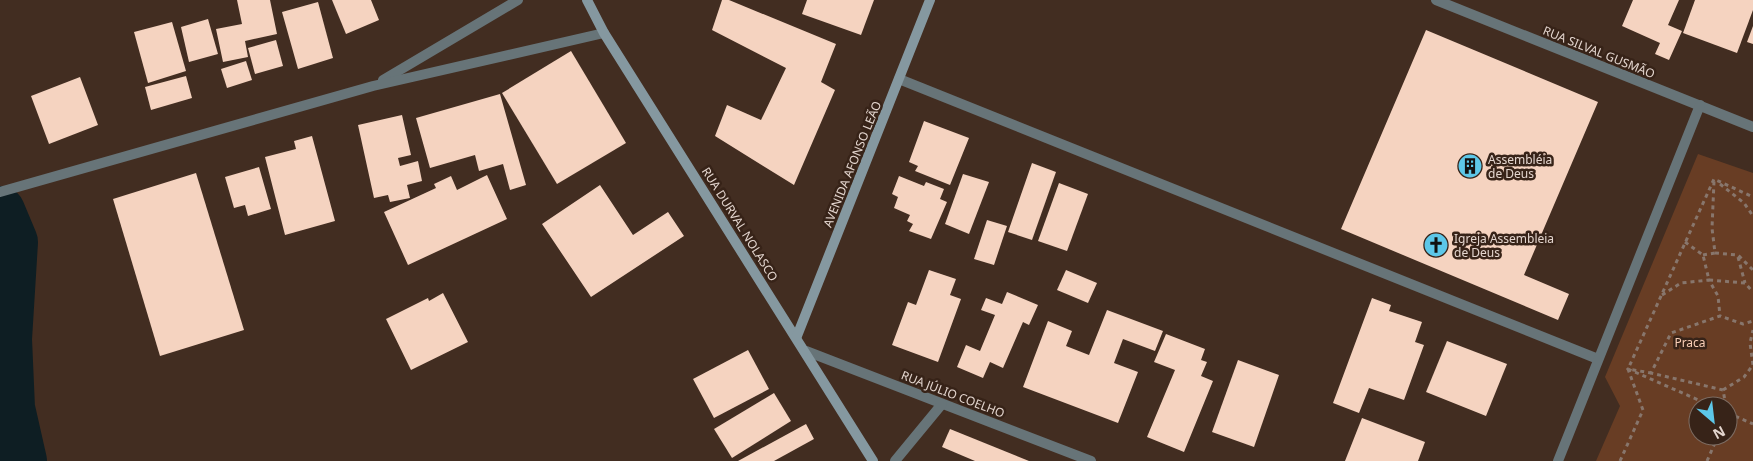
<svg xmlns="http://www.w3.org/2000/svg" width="1753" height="461" font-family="'Noto Sans',sans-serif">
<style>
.green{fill:#683d24;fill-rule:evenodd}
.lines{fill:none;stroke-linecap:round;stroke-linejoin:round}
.river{stroke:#0e1e23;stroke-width:50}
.building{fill:#f5d3c0}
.path{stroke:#88766c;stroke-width:3;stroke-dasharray:4 4;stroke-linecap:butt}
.street{stroke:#677478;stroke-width:10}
.secondary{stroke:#8598a0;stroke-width:10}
.labels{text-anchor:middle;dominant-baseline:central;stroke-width:5;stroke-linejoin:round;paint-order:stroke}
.street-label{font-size:12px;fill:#e4d6cf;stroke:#372318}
.poi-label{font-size:12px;fill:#e4d6cf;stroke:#372318;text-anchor:start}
.park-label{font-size:12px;fill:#facfb7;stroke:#372318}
</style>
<rect width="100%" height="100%" fill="#422d21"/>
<path class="green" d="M1698 154 1753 173V461H1596L1620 406 1605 377ZM1698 406H1728V436H1698Z"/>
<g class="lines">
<polyline class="river" points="0,211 13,242 7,339 10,408 22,461"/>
</g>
<g class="building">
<polygon points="237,0 270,0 277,34 245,41 248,57 223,62 216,29 242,24"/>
<polygon points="332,0 371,0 379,20 346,34"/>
<polygon points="722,0 729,0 836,44 821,82 835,90 794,185 715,136 727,105 761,120 786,68 712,30"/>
<polygon points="807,0 874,0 861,35 802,14"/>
<polygon points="1633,0 1679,0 1668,25 1682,31 1669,60 1655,54 1660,43 1622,26"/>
<polygon points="1695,0 1753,0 1753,10 1737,53 1683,33"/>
<polygon points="318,2 333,58 298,69 282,12"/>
<polygon points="208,19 218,54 189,62 181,27"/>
<polygon points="172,22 186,71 148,83 134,32"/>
<polygon points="1753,26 1753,44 1747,42"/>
<polygon points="1426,30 1598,102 1524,275 1569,294 1558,320 1341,229"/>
<polygon points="276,40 283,66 255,74 248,48"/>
<polygon points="571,51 626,143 557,184 502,93"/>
<polygon points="246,61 252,80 227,88 221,69"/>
<polygon points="186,76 192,98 151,110 145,87"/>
<polygon points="80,77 98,125 49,144 31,96"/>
<polygon points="500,94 526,185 510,190 503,164 479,171 475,155 430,168 416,118"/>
<polygon points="402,115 411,155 398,158 400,166 418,161 422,181 407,185 410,198 390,202 388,195 374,198 358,125"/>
<polygon points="924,121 969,138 950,185 915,171 918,166 909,162"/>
<polygon points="312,136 335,221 285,235 265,157 296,149 294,141"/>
<polygon points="1032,163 1056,172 1032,240 1008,232"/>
<polygon points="259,167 271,209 248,216 245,205 234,208 225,177"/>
<polygon points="196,173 244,330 160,356 113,199"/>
<polygon points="963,174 989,182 969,234 945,224"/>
<polygon points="487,175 507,219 408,265 384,212 436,188 434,184 451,176 457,190"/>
<polygon points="899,176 924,186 926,182 944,189 940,199 947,202 931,239 909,231 913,224 907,221 910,215 894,208 898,197 892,194"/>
<polygon points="1059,183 1088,194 1067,251 1038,241"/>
<polygon points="600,185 633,235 668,212 684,236 591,297 542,224"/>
<polygon points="987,220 1007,226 994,265 974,259"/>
<polygon points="929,270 956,279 950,295 961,299 938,362 892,345 908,302 916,305"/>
<polygon points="1066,270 1097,283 1088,303 1057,290"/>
<polygon points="1007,292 1038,305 1029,325 1023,322 1003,368 990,362 983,378 957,367 966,345 980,351 995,315 981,310 986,298 1002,304"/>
<polygon points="443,293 468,342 411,370 386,319 428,298 429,301"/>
<polygon points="1372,298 1391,305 1389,311 1422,322 1415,342 1424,345 1404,400 1369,388 1359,413 1333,403"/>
<polygon points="1107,310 1163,331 1155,351 1123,339 1114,363 1138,372 1118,423 1023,387 1048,321 1072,331 1066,346 1089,355"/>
<polygon points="1166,334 1205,349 1201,360 1207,362 1201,376 1213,381 1184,452 1147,437 1175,370 1154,362"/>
<polygon points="1447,341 1507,364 1486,416 1426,392"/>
<polygon points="748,350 769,389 714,418 693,379"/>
<polygon points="1238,360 1279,375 1254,447 1212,432"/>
<polygon points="774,393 791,421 732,458 714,429"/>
<polygon points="1362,418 1425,442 1418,461 1345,461"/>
<polygon points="806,424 814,439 774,461 738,461"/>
<polygon points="950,429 1029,461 975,461 942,447"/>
</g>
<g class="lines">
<g class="path">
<polyline points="1720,184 1744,203 1753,216"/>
<polyline points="1685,242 1703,255 1709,280 1745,283 1753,292"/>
<polyline points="1715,253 1738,255 1753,270"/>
<polyline points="1703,255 1715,253 1712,228 1714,181"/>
<polyline points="1738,257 1745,283"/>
<polyline points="1662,295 1681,283 1709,280 1718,296 1720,316"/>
<polyline points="1723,390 1744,377 1753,365 1750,343 1753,330"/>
<polyline points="1712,406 1628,369 1714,179 1753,197"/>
<polyline points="1726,406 1723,390 1651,373 1671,333 1720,316 1743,324 1753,321"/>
<polyline points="1728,413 1753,424"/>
<polyline points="1620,461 1643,410 1628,369 1651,373"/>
<polyline points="1707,461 1718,436"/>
</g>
<g class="street">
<polyline points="1436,0 1753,127"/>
<polyline points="899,79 1598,359"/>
<polyline points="383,80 518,0"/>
<polyline points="0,192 373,86 604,33"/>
<polyline points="806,351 1091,461"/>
<polyline points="895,461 942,404"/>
<polyline points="1558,461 1700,105"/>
</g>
<g class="secondary">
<polyline points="587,0 604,33 873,461"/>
<polyline points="797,336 930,0"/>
</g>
</g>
<defs>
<symbol id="building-disc" viewBox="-11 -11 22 22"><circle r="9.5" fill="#5dc7e8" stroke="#372318"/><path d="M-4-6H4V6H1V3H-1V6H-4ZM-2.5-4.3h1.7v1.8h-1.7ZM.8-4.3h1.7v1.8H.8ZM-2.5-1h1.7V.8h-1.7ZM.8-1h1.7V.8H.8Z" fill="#111"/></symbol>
<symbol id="church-disc" viewBox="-11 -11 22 22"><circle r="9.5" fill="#5dc7e8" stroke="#372318"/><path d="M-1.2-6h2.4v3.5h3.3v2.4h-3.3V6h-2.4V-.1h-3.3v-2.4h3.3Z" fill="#111"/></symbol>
</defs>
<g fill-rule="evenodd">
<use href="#building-disc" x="1456" y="152" width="28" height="28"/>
<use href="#church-disc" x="1422" y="231" width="28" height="28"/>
</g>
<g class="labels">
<g class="street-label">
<text transform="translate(1599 52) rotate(22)">RUA SILVAL GUSMÃO</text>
<text transform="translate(852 164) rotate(-68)">AVENIDA AFONSO LEÃO</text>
<text transform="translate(740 224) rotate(58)">RUA DURVAL NOLASCO</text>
<text transform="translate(953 394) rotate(21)">RUA JÚLIO COELHO</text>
</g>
<g class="poi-label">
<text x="1488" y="159">Assembléia<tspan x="1488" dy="14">de Deus</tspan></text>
<text x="1454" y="238">Igreja Assembleia<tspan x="1454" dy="14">de Deus</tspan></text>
</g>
<g class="park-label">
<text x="1690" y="342">Praca</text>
</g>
</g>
<g transform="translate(1713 421) rotate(152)"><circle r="24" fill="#372318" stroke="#7c6b61"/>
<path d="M0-4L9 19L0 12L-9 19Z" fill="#5dc7e8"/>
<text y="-8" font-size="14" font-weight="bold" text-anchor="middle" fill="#e4d6cf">N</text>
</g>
</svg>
